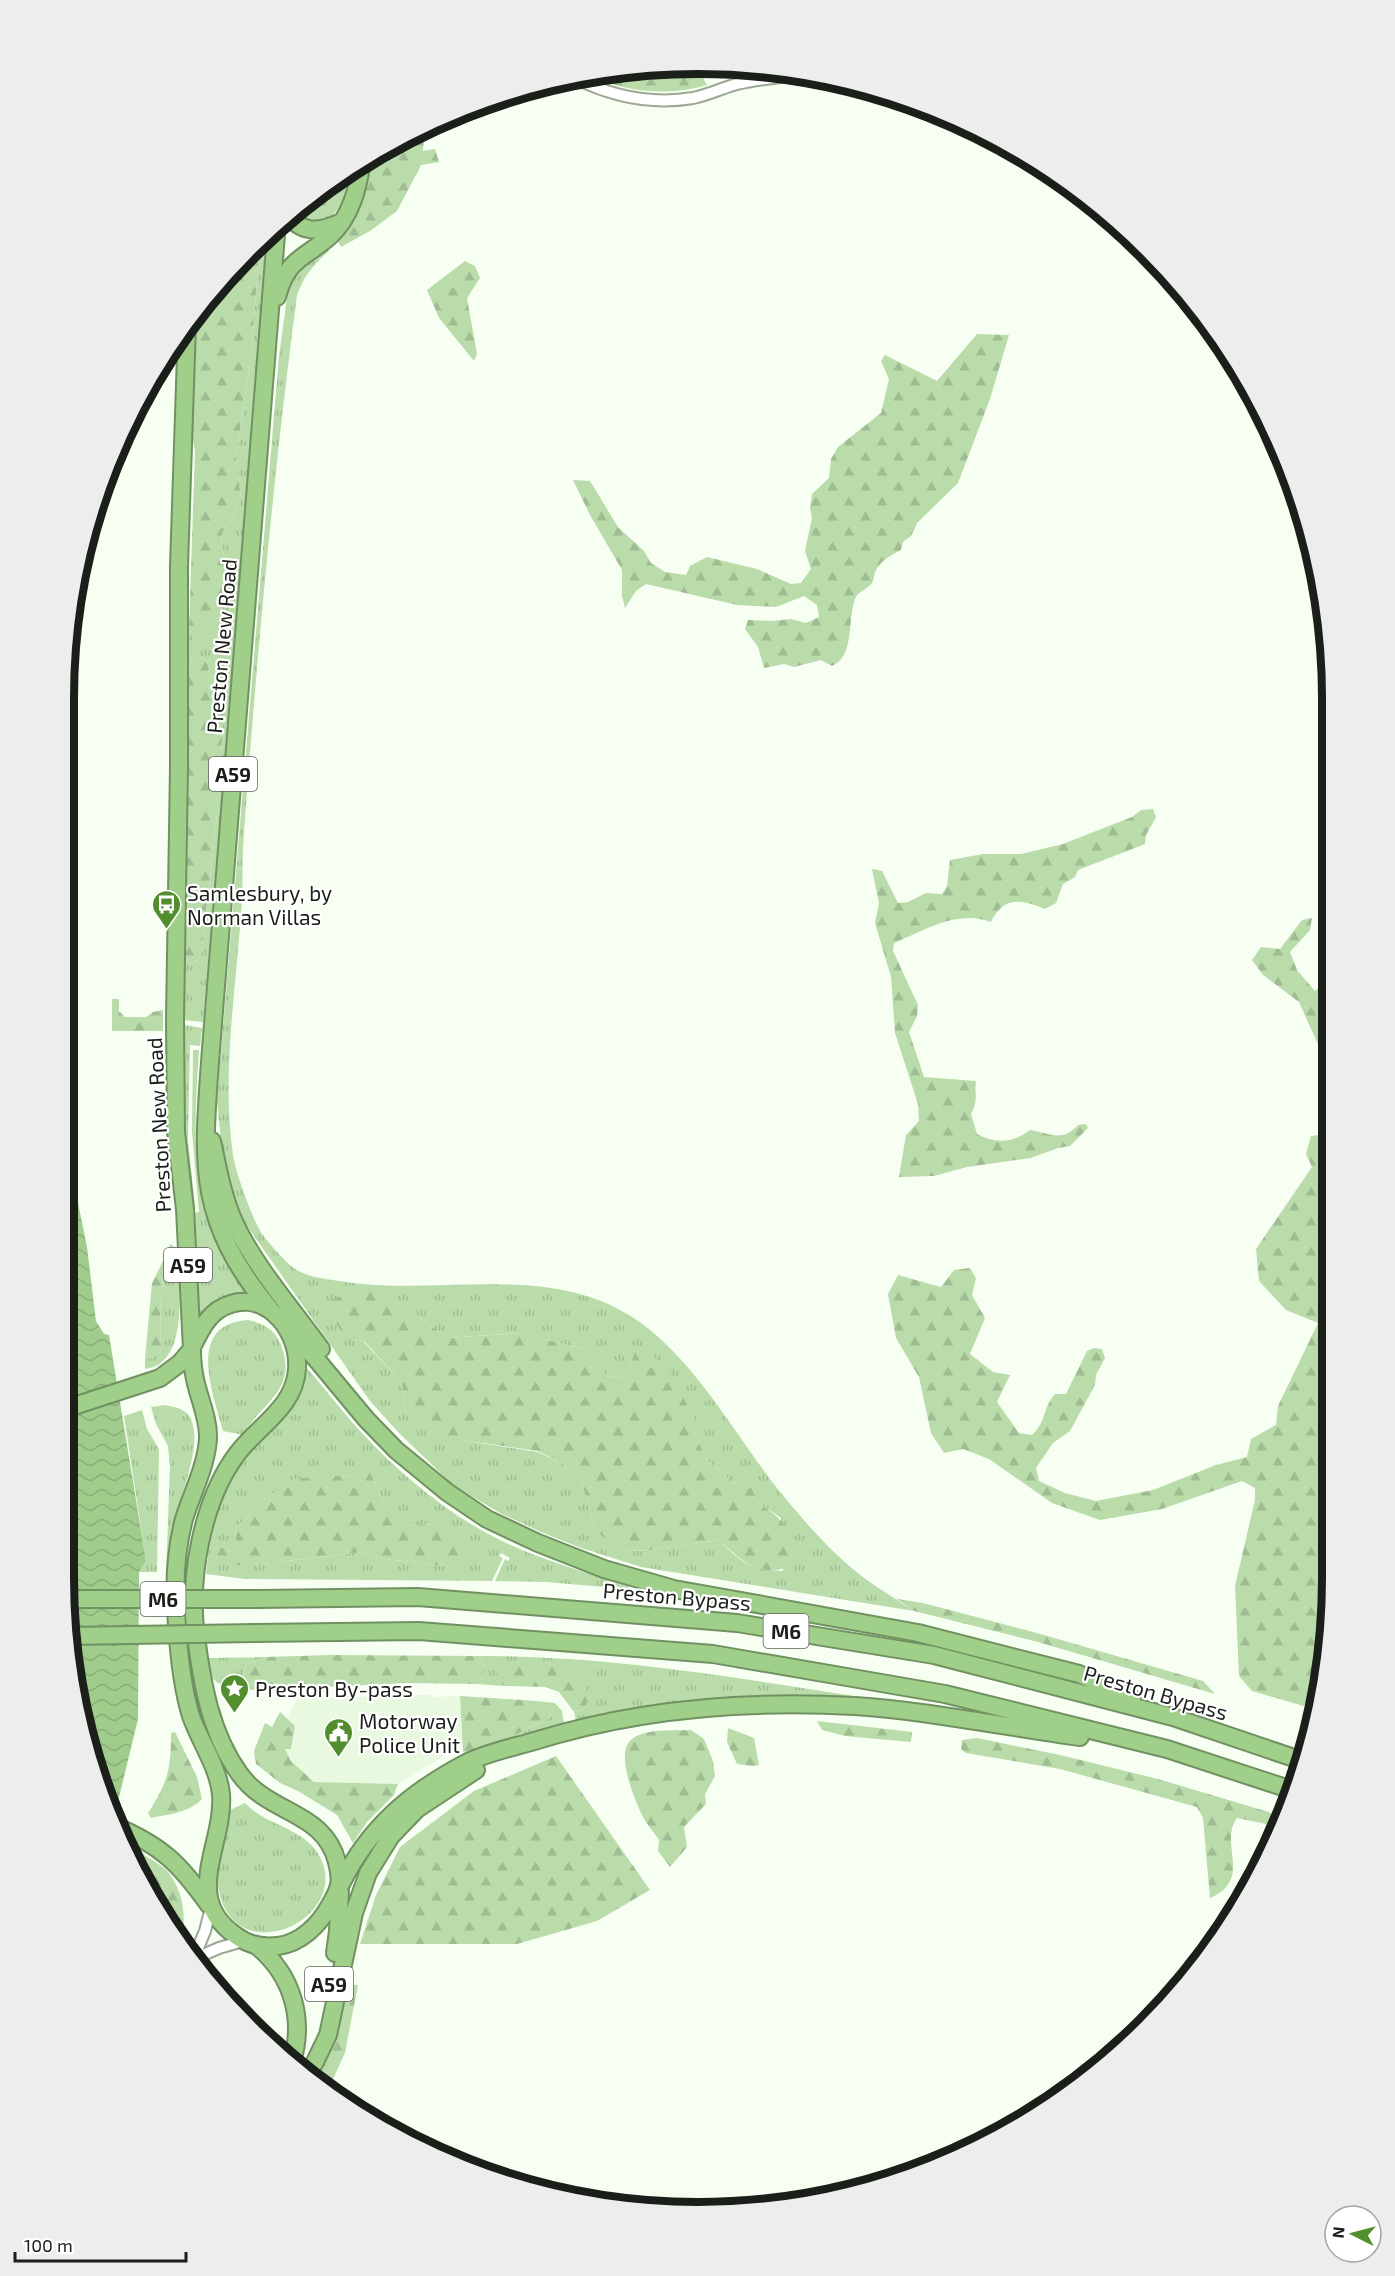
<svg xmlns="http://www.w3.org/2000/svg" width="1395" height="2276" font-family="'Exo 2',sans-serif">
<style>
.built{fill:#e8f9e0}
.grass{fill:url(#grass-tufts);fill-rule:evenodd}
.forest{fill:url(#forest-firs)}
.water{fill:url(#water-waves)}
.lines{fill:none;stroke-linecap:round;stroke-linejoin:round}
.minor-casing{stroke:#9ca896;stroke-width:14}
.highway-casing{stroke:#719162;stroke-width:20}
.minor{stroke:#fff;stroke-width:10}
.highway{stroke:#9fcf89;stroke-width:16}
.highway-bridge-casing{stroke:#719162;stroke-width:20;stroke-linecap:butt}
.highway-bridge{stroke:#9fcf89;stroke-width:16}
.labels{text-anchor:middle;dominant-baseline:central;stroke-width:4.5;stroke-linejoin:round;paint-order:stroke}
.shield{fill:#fff;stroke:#5f625e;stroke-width:1.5}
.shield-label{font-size:20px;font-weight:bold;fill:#1b1f19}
.street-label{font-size:21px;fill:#1b1f19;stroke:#fff}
.poi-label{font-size:21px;fill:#1b1f19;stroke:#fff;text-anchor:start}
.rim{fill:none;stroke:#1b1f19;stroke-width:8}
</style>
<defs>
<pattern id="grass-tufts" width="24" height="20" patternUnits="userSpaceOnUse" patternTransform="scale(1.5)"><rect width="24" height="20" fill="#badbaa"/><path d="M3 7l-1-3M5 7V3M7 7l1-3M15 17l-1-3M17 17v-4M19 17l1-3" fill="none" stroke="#9fbc92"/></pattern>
<pattern id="forest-firs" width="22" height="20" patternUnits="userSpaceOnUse" patternTransform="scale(1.5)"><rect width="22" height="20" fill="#badbaa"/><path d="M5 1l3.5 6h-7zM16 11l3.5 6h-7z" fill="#9fbc92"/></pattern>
<pattern id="water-waves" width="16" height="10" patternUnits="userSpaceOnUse" patternTransform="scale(1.5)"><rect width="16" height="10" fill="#a0cc8c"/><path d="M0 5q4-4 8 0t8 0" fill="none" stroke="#89af78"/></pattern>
</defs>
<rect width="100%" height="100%" fill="#f7fff3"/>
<polygon class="built" points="417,1695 431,1695 432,1697 460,1696 462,1745 398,1784 314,1782 291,1761 285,1749 291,1749 295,1726 287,1718 297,1699"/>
<g class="grass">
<path d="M355 166C350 194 324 251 294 210L299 207 300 209 347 177 349 170Z"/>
<polygon points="269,231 261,321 203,1022 184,1020 185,959 187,963 196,962 201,954 216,826 225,696 209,673 208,663 203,658 197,657 189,665 189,629 191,633 205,632 227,573 221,539 223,531 233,518 241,498 236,458 251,357 260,241"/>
<path d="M327 246 329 251C313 265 304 276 297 295 273 478 256 663 243 847 242 865 243 882 242 900 237 984 221 1071 233 1155 236 1174 250 1211 259 1229 262 1236 287 1264 294 1268 308 1278 328 1279 345 1282 438 1296 544 1263 629 1315 691 1353 733 1432 777 1488 806 1524 839 1562 877 1587 889 1595 902 1603 914 1611L641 1567 581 1548 541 1532 500 1513 453 1485 400 1434 370 1401 245 1223 229 1182 221 1141 217 1100 279 356 288 290 292 275ZM392 1299 448 1338 518 1333 583 1349 606 1376 619 1378 627 1374 635 1351 692 1426 706 1459 737 1485 755 1491V1500L781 1518 783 1571C750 1570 741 1562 719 1540L651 1550 623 1551 596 1532 582 1483 563 1464 538 1452 461 1440 406 1411 402 1383 364 1342 343 1333 329 1312Z"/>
<polygon points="184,1025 202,1028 200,1046 190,1045 188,1141 195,1206 191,1206 185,1144"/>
<path d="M193 1050H199C195 1111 190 1176 213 1233 221 1255 234 1274 247 1294 227 1295 212 1302 199 1316L192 1213 199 1212 192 1132Z"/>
<path d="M170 1244 176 1248C178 1279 189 1345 158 1365 155 1367 149 1368 145 1369V1359L154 1357 161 1349 160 1292 170 1266 168 1251Z"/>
<path d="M248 1320C263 1323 274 1329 280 1343 300 1390 261 1402 243 1435L223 1431C213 1394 185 1324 248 1320Z"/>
<path d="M304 1365C324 1387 341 1410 360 1431 399 1473 445 1512 496 1538 538 1559 584 1572 629 1586L628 1589 546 1582 495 1581 505 1559 508 1561 510 1558 501 1553 499 1556 503 1558 492 1581 245 1579 206 1574C210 1532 221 1491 245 1456 260 1435 286 1421 298 1397 302 1389 302 1375 304 1365ZM370 1472 385 1507 406 1526 435 1524 452 1567 378 1558 363 1552 251 1565 220 1564V1548L236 1546 235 1528 249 1516 254 1506 279 1490 331 1475 352 1477Z"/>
<path d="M165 1405C174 1407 184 1408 189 1416 205 1440 181 1493 175 1519 170 1537 170 1556 169 1574H166L170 1466 168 1446 156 1424 151 1407Z"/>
<polygon points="142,1410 147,1429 159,1449 157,1572 139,1572 146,1561 124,1416"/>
<path d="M480 1656C616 1656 751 1680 885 1701L635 1709 576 1721 574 1712 584 1709 591 1695 492 1664 504 1686 476 1684 485 1670Z"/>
<path d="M265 1657 246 1664 241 1682 287 1689C272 1690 221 1693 212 1677 210 1672 210 1664 209 1658Z"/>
<polygon points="537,1701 555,1703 562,1711 564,1724 488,1749 553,1716"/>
<path d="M245 1803C267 1827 306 1827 321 1859 350 1921 231 1974 218 1886 214 1860 228 1836 230 1810Z"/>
</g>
<g class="forest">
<path d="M614 68H626C639 79 651 71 666 74 669 74 672 76 675 76L685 71 700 73 707 85C667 97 626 92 588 75Z"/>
<polygon points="425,128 423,151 435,149 439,162 421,165 397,211 370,231 341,247 338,241 358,209 373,153"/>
<path d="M349 170C344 190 321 237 299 207Z"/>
<polygon points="260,241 251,357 236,458 241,498 233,518 223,531 221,539 227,573 222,608 205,632 196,635 191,633 189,629 195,451 193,440 194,311"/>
<polygon points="465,261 475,266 480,278 467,298 477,354 474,361 439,318 427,290"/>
<path d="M977 334 1009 335 990 399 958 483 917 523 911 536 903 542 901 550C891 555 882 560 876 570 874 574 874 580 872 583 867 590 858 591 855 599 847 621 855 656 832 666L821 660 794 667 784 664 764 668 758 647 745 629 748 620 773 621 791 619 806 623 819 617 817 605 804 596 776 607 737 605 646 584 636 591 625 608 622 596V570L590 515 573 480 590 481 618 527 644 551 651 563 665 572 686 575 690 566 707 557 757 569 791 584 801 583 811 569 805 551 812 518 810 508 812 494 829 478 831 459 838 447 881 413 889 379 881 361 885 355 937 381Z"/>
<path d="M197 657 203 658 208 663 209 673 225 696 216 826 201 954C197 960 195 965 187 963L185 959 189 665Z"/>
<path d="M1153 809 1156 817 1146 835 1145 844 1078 870 1075 877 1063 884 1056 903 1045 909C1022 900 1004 895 991 922 957 909 925 930 894 943L893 951 918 1005 917 1016 909 1032 924 1077 976 1081C974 1097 979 1098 971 1114L977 1134C996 1144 1013 1143 1030 1130 1050 1133 1062 1143 1078 1125L1086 1124 1088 1128 1070 1146 1058 1148 1031 1158 967 1167 934 1176 899 1177 906 1135 919 1121 918 1104 895 1033 891 977 875 923 879 903 872 869 882 871 898 903 908 902 926 893 942 894 947 886 950 860 983 854H1021L1063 844 1132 817 1141 810Z"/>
<polygon points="1312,918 1310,930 1290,952 1297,970 1315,991 1329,977 1329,1069 1299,1002 1263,975 1252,960 1261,947 1280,949 1302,920"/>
<polygon points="112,999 119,999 119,1011 125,1017 146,1017 153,1012 163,1010 163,1031 112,1031"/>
<path d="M1329 1134 1327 1661 1314 1709 1252 1691 1239 1676 1235 1586 1255 1500V1488L1242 1481 1162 1509 1100 1520 1052 1503 989 1459 963 1449 944 1453 931 1433 919 1377 896 1338 888 1294 898 1275 941 1287 954 1270 970 1268 976 1278 972 1295 985 1318 970 1354 993 1372 1010 1375 997 1402 1019 1433 1032 1435C1047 1421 1042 1409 1055 1394H1066L1087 1351 1094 1348 1102 1349 1105 1358 1096 1375 1095 1385 1070 1431 1053 1443 1036 1468 1039 1481 1065 1493 1096 1501 1153 1490 1216 1465 1247 1457 1251 1439 1276 1425 1278 1406 1318 1323 1286 1310 1259 1281 1256 1249 1312 1167 1306 1154 1311 1136Z"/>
<polygon points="168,1251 170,1266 160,1292 161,1349 154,1357 145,1359 152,1283"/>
<path d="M362 1289 392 1299 448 1338 519 1333 583 1349 590 1345 606 1376 619 1378 627 1374 635 1351 644 1348 668 1369 695 1420 692 1426 706 1459 737 1485 749 1486 755 1491V1500C787 1523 789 1525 798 1563 762 1581 744 1563 719 1540L651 1550 623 1551 596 1532 582 1483 563 1464 538 1451 461 1440 422 1428 406 1411 402 1383 365 1342 343 1334 329 1312 333 1299Z"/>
<polygon points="361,1471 370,1472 385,1507 406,1526 435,1524 463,1545 464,1555 452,1567 378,1558 363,1552 251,1565 220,1565 216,1558 220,1548 236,1545 235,1528 249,1516 254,1506 279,1490 285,1480 331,1475 352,1477"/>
<polygon points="897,1599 923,1603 1044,1635 1203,1681 1215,1694 1038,1642 914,1611"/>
<polygon points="331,1655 480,1656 485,1670 476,1684 406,1683 287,1689 241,1682 246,1664 265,1657"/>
<polygon points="533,1662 568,1665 591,1695 584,1709 574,1712 559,1692 545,1687 504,1686 491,1664"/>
<polygon points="460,1696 537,1701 553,1716 488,1749 463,1752"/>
<polygon points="280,1712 295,1726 291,1749 285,1749 291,1761 314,1782 398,1784 394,1795 367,1822 353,1843 337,1815 298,1791 280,1783 256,1764 254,1751 265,1723 272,1727"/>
<polygon points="817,1721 912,1732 911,1742 845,1736 822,1730"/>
<polygon points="728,1728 754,1738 759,1765 753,1766 737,1764 727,1742"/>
<path d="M691 1730 704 1739 713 1761 715 1776 705 1794 706 1804 684 1827 687 1847 670 1867 658 1851 659 1840C654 1832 647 1825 643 1817 635 1800 614 1753 632 1739 646 1728 674 1731 691 1730Z"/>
<path d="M175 1732 197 1777 202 1799C189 1813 169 1814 151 1818L148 1813C168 1782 171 1769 171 1733Z"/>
<path d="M977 1738 1060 1755 1158 1779 1285 1817 1280 1827 1237 1818C1218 1844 1254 1879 1210 1898L1203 1818 1197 1807 1060 1769 966 1753 961 1749 962 1740Z"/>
<polygon points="556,1756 650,1890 597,1921 517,1944 360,1944 376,1895 400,1847 474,1791"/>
<path d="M138 1851C148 1858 165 1866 171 1876 185 1897 186 1921 181 1944L138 1875Z"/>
<polygon points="347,1984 358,1985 345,2053 327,2092 312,2082 323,2059"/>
</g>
<polygon class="water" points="68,1154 87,1247 96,1321 104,1334 109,1335 146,1561 139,1572 138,1719 113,1822 97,1782 68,1662"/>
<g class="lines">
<defs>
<g id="minor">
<path d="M575 78C613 97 651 105 693 98 708 95 722 88 737 84 758 79 781 77 802 75"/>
<polyline points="196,1958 219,1948 243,1941"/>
<polyline points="192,1962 205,1931 211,1908"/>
</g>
<g id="highway">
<path d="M288 214C301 234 319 232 339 223"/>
<path d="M277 297C287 258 304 259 330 236 351 217 358 188 362 161"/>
<path d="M187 324 179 566V766L175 1020 176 1132 185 1209 192 1349C192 1359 193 1370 195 1379 199 1399 209 1419 208 1439 206 1467 192 1493 184 1519 175 1553 174 1591 177 1625 179 1655 182 1687 191 1716 200 1742 218 1766 221 1794 225 1844 181 1897 235 1935 248 1945 262 1948 278 1946 301 1943 319 1925 330 1905 340 1888 342 1882 337 1862 324 1810 268 1815 239 1773 211 1734 202 1684 196 1636 188 1579 202 1501 237 1454 258 1426 295 1407 297 1369 300 1327 260 1283 218 1310 205 1319 199 1334 192 1347"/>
<path d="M212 1141C218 1169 223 1199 236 1226 257 1269 293 1310 321 1349"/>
<path d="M270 1309C194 1217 203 1160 211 1049L277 222"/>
<polyline points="292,1330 366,1419 396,1450 447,1492 487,1519 538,1543 604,1569 674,1589 918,1633 1079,1674 1132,1698"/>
<polyline points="68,1408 160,1378 180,1363 192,1349"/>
<polyline points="257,1599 418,1597 737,1623 934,1655 1173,1717 1300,1760"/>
<polyline points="255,1633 419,1631 713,1654 945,1694 1167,1749 1292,1790"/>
<path d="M115 1826C162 1846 180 1864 209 1905"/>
<path d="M341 1884C369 1827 411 1792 466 1763 486 1753 510 1748 531 1742 635 1709 746 1700 855 1706 930 1711 1005 1727 1080 1737"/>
<path d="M257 1946C292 1975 305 2018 292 2062"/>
<polyline points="335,1953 338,1931 340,1892"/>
<polyline points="314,2064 328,2035 354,1913 368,1873 391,1836 417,1809 476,1770"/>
</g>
</defs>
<use href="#minor" class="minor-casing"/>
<use href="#highway" class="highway-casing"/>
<use href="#minor" class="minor"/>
<use href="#highway" class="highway"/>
<defs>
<g id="highway-bridge">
<polyline points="68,1599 257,1599"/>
<polyline points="68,1636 255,1633"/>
</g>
</defs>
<use href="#highway-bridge" class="highway-bridge-casing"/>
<use href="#highway-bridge" class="highway-bridge"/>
</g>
<defs>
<symbol id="bus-pin" viewBox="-11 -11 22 30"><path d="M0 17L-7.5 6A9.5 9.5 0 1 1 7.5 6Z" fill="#528e2e" stroke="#fff"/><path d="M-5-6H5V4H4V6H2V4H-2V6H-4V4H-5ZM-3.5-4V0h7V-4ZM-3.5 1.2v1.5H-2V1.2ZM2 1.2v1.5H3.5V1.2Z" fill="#fff"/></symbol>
<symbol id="sight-pin" viewBox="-11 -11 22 30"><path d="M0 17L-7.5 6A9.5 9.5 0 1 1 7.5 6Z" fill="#528e2e" stroke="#fff"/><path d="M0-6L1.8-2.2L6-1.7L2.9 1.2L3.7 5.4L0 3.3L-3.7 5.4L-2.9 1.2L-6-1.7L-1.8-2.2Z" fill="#fff"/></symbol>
<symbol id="civic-pin" viewBox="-11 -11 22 30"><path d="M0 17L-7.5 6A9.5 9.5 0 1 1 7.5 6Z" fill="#528e2e" stroke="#fff"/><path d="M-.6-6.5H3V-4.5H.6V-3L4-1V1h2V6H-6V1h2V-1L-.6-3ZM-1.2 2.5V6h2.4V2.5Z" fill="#fff"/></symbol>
</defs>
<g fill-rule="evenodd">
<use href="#bus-pin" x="150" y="888" width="33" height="45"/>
<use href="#sight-pin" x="218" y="1672" width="33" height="45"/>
<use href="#civic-pin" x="322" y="1716" width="33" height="45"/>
</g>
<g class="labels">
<g class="shield">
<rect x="209" y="757" width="48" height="34" rx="4.5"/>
<rect x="164" y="1248" width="48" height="34" rx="4.5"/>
<rect x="140.5" y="1582" width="45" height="34" rx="4.5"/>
<rect x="763.5" y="1614" width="45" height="34" rx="4.5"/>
<rect x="305" y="1967" width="48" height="34" rx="4.5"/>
</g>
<g class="shield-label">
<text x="233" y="774">A59</text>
<text x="188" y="1265">A59</text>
<text x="163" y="1599">M6</text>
<text x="786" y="1631">M6</text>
<text x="329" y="1984">A59</text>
</g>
<g class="street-label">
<text transform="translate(221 646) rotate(-85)">Preston New Road</text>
<text transform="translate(158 1125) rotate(-93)">Preston New Road</text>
<text transform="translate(677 1596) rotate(5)">Preston Bypass</text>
<text transform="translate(1156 1692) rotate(16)">Preston Bypass</text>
</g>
<g class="poi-label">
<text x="187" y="892">Samlesbury, by<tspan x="187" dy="24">Norman Villas</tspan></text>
<text x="255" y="1688">Preston By-pass</text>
<text x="359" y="1720">Motorway<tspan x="359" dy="24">Police Unit</tspan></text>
</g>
</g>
<path d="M0 0H1395V2276H0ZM698 74H698A624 624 0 0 1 1322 698V1578A624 624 0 0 1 698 2202H698A624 624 0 0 1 74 1578V698A624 624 0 0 1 698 74Z" fill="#ededed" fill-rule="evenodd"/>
<path class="rim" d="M698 74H698A624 624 0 0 1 1322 698V1578A624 624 0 0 1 698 2202H698A624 624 0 0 1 74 1578V698A624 624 0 0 1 698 74Z"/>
<g transform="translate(1353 2234) rotate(276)"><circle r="28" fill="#ffffff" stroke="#a4a5a3" stroke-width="1.5"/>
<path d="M0-4.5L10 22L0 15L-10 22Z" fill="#528e2e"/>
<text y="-9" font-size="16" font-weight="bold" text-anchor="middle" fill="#1b1f19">N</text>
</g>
<path d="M15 2252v9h171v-9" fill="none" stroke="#1b1f19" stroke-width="3"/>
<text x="24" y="2252" font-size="18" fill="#1b1f19" stroke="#ffffff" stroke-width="4.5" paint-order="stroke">100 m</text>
</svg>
